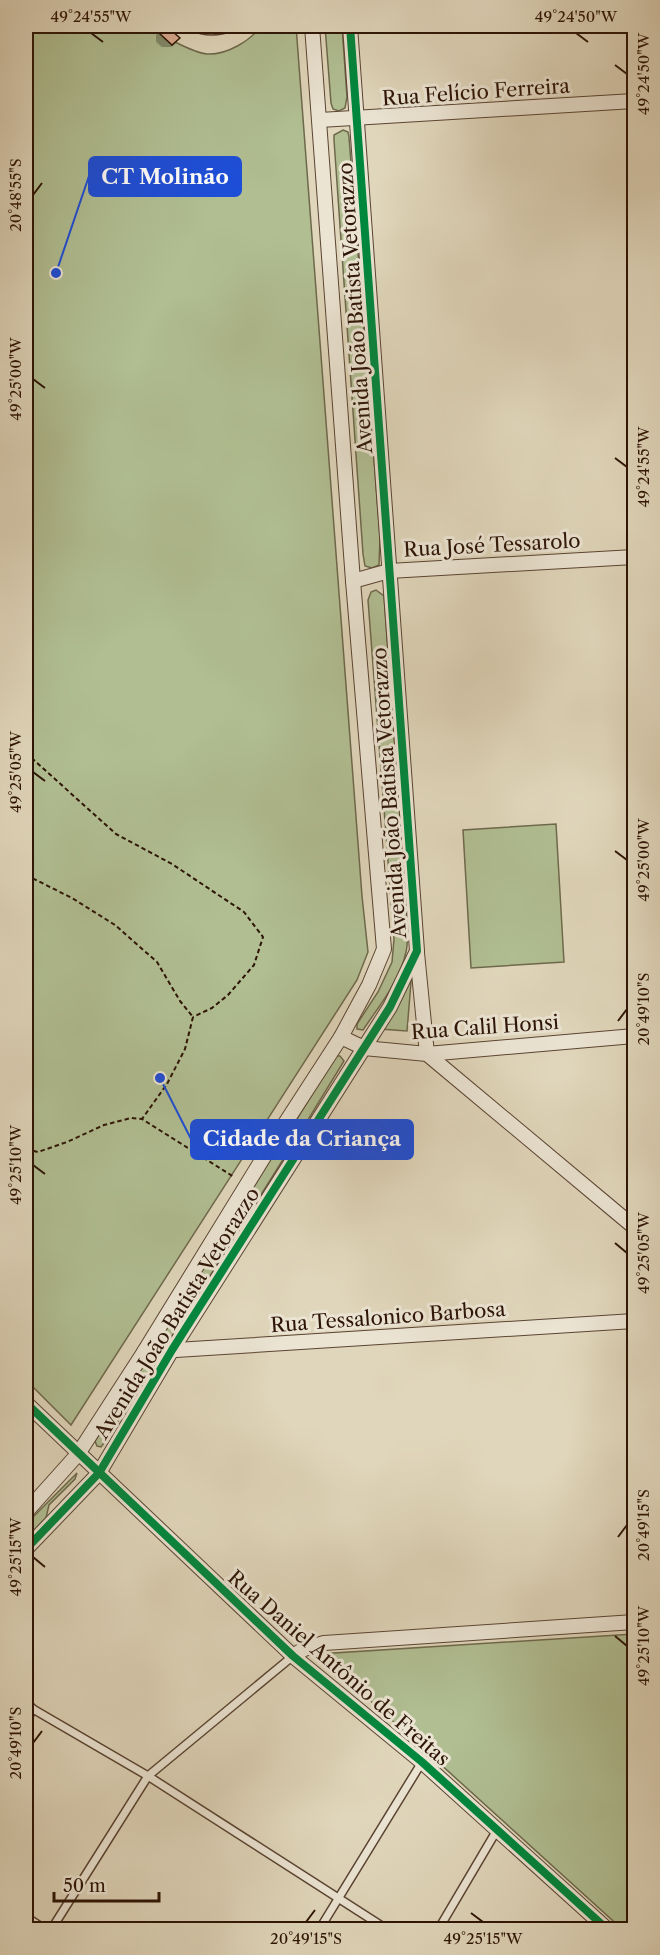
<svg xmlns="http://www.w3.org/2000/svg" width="660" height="1955" font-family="'Libre Caslon Text',serif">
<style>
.green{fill:#b0be92;stroke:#6e694c;stroke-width:1.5}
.building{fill:#daab91;stroke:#2d1405;stroke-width:1.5;filter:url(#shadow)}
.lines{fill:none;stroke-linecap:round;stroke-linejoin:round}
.lane-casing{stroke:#5a4432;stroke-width:10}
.street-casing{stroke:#5a4432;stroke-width:16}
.path{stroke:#2d1405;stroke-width:2;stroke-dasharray:4.5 3;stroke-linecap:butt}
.lane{stroke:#ebe4d3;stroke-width:7}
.street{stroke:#ebe4d3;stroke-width:14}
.cycleway-casing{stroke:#ebe4d3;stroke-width:11}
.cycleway{stroke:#00873e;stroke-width:8}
.ticks{fill:none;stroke:#2d1405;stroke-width:2}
.labels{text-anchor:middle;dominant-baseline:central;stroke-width:6;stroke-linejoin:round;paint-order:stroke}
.street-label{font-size:20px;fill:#2d1405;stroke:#ebe4d3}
.leader{fill:none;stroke:#1d4ed8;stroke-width:2}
.callout-dot{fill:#1d4ed8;stroke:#ebe4d3;stroke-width:2}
.callout{fill:#1d4ed8;stroke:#1d4ed8;stroke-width:2}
.callout-label{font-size:21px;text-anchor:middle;font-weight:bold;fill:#fff}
.neatline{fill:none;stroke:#2d1405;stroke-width:2}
.ticks-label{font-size:15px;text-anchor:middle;fill:#2d1405}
</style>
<defs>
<filter id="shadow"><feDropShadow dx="-5.5" dy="5.5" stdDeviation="0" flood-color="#0004"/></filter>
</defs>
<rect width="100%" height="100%" fill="#e0d6bb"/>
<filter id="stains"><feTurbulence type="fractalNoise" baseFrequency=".00333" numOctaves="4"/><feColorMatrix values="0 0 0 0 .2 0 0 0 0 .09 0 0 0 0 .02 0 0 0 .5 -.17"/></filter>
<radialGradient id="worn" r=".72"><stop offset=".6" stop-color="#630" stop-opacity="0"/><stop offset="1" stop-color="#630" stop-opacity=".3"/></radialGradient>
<g class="green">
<path d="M26 26H152L172 45 175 42C185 47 197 53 207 54 227 55 250 41 261 26H296L362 896 368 952 357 980 71 1425 26 1380Z"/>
<polygon points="325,26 342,26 347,97 345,108 339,111 333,109 331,103"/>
<polygon points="343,130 348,132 349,137 380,537 379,565 372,568 365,566 363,554 334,140 334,135"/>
<path d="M376 590 384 596 408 928C407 936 408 944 406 952 400 981 379 1006 363 1030L357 1029V1024L378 992 392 962 394 939 368 600 371 592Z"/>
<polygon points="556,824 564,962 471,968 463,830"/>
<polygon points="412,970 407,1031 380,1029"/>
<polygon points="336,1056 340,1056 344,1061 295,1141 291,1144 286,1143 285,1138"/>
<polygon points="275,1152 283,1155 284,1158 171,1338 167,1341 161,1338 161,1333"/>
<polygon points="146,1363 150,1365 151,1369 104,1443 101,1447 97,1446 95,1441 143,1364"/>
<polygon points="77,1473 75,1479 49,1505 46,1518 26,1539 26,1524"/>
<polygon points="634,1634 634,1929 622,1929 319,1654"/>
</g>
<polygon class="building" points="166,26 180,38 172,45 159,33"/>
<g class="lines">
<defs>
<g id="lane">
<path d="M192 26C206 33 219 32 234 26"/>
<polyline points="26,1702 33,1709 148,1776 388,1930"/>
<polyline points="26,1721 33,1709"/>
<polyline points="26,1917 46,1930"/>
<polyline points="51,1930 148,1776 293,1656"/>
<polyline points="319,1930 422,1762"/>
<polyline points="438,1930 497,1830"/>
</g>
<g id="street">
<polyline points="320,120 634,101"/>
<polyline points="353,581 389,571 634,557"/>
<polyline points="417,953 427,1054 634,1227"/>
<polyline points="341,1037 364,1048 427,1054 634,1036"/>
<polyline points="144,1352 634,1321"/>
<polyline points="26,1403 293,1656 422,1762 608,1930"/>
<polyline points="26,1512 78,1454 144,1352 273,1142 341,1037 369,985 384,949 353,581 312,26"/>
<polyline points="26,1549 99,1473 172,1350 390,1007 417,951 350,26"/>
<polyline points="293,1656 304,1649 324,1643 634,1622"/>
</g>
</defs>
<use href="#lane" class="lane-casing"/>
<use href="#street" class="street-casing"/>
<g class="path">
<polyline points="26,753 116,834 172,864 244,912 263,937 254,965 228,995 212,1008 193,1017"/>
<polyline points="26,875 72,898 115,925 157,962 180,1001 193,1017"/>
<polyline points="193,1017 185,1049 167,1084 142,1119 234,1177"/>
<polyline points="26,1149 38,1152 67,1142 104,1125 131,1118 142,1119"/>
</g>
<use href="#lane" class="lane"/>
<use href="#street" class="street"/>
<defs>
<g id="cycleway">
<polyline points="26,1403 293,1656 422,1762 608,1930"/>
<polyline points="26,1549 99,1473 172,1350 390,1007 417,951 350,26"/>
</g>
</defs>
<use href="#cycleway" class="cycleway-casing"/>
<use href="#cycleway" class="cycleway"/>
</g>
<path class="ticks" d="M91 33 103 42M576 33 588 42M615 65 627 74M33 195 42 183M33 379 45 388M615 458 627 467M33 772 45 781M615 851 627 860M618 1021 627 1009M33 1165 45 1174M615 1243 627 1253M618 1537 627 1525M33 1557 45 1567M615 1636 627 1646M33 1743 42 1731M471 1913 483 1922M306 1922 315 1910"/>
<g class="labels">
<g class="street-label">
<text transform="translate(476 92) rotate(-4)">Rua Felício Ferreira</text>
<text transform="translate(355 308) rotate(-94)">Avenida João Batista Vetorazzo</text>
<text transform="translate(492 545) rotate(-3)">Rua José Tessarolo</text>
<text transform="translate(389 793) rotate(-94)">Avenida João Batista Vetorazzo</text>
<text transform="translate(485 1027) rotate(-4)">Rua Calil Honsi</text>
<text transform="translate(177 1313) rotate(-58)">Avenida João Batista Vetorazzo</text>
<text transform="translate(388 1317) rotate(-4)">Rua Tessalonico Barbosa</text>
<text transform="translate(339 1668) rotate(41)">Rua Daniel Antônio de Freitas</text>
</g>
</g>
<path class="leader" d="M56 273L89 176M160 1078L191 1139"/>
<g class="callout-dot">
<circle cx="56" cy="273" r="6"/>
<circle cx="160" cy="1078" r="6"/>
</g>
<g class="callout">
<rect x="89" y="157" width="152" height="39" rx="6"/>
<rect x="191" y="1120" width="222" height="39" rx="6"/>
</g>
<g class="callout-label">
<text x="165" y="184">CT Molinão</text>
<text x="302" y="1146">Cidade da Criança</text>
</g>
<rect width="660" height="1955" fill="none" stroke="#e0d6bb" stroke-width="66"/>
<path d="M54 1892v9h105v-9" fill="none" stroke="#2d1405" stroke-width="3"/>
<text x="63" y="1892" font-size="18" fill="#2d1405" stroke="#ebe4d3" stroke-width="4.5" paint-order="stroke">50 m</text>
<rect x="33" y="33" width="594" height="1889" class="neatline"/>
<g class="ticks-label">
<text x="91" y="22">49°24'55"W</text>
<text x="576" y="22">49°24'50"W</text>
<text transform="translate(644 74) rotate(-90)" y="5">49°24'50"W</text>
<text transform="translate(16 195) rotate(-90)" y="5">20°48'55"S</text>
<text transform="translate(16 379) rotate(-90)" y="5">49°25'00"W</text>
<text transform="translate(644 467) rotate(-90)" y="5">49°24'55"W</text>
<text transform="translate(16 772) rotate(-90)" y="5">49°25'05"W</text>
<text transform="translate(644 860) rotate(-90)" y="5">49°25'00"W</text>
<text transform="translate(644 1009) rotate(-90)" y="5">20°49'10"S</text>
<text transform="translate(16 1165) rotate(-90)" y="5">49°25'10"W</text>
<text transform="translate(644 1253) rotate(-90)" y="5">49°25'05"W</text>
<text transform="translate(644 1525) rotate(-90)" y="5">20°49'15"S</text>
<text transform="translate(16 1557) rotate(-90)" y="5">49°25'15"W</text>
<text transform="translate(644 1646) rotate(-90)" y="5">49°25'10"W</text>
<text transform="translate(16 1743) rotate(-90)" y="5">20°49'10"S</text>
<text x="306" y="1944">20°49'15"S</text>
<text x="483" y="1944">49°25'15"W</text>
</g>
<rect width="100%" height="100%" filter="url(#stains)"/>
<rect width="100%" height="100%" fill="url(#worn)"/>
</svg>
